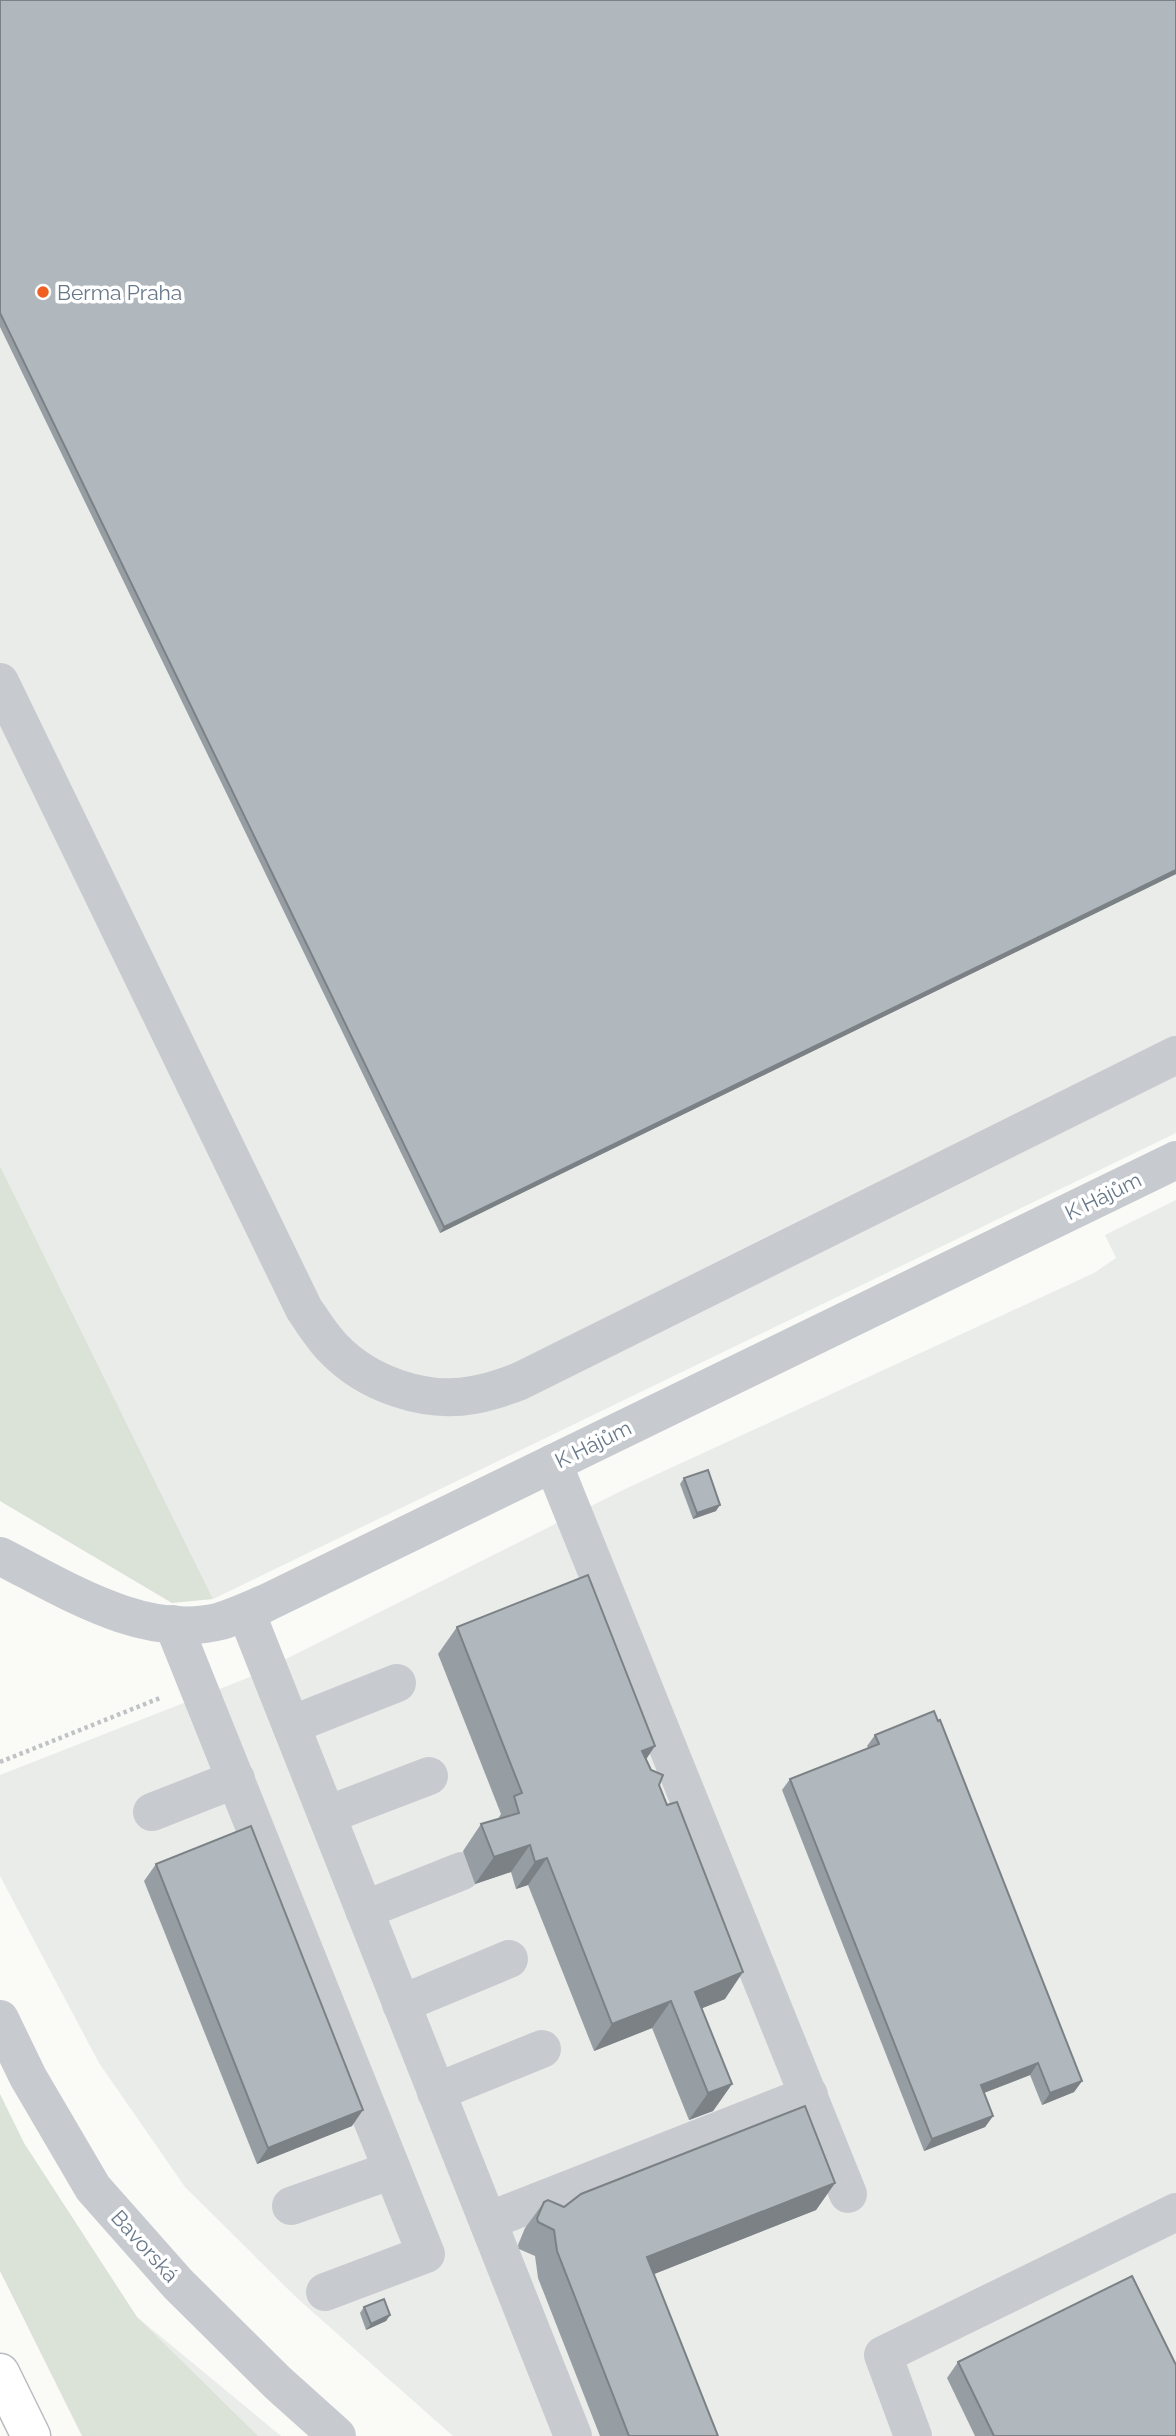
<svg xmlns="http://www.w3.org/2000/svg" width="1176" height="2436" font-family="Raleway,sans-serif">
<style>
.built{fill:#eaecea}
.green{fill:#dbe2d8}
.lines{fill:none;stroke-linecap:round;stroke-linejoin:round}
.highway-casing{stroke:#b9bdc0;stroke-width:41}
.path{stroke:#c0c3c5;stroke-width:4.5;stroke-dasharray:3.5 3.5;stroke-linecap:butt}
.minor{stroke:#c7cbcf;stroke-width:38}
.highway{stroke:#fff;stroke-width:38}
.wall{fill:#979ea3}
.shaded-wall{fill:#7b8185}
.building{fill:#b0b8be;stroke:#7b8185;stroke-width:2}
.poi-dot{fill:#ef5f22;stroke:#fff;stroke-width:2.5}
.labels{text-anchor:middle;dominant-baseline:central;stroke-width:7;stroke-linejoin:round;paint-order:stroke}
.poi-label{font-size:21px;fill:#67788a;stroke:#fff;text-anchor:start}
.street-label{font-size:21px;fill:#67788a;stroke:#fff}
</style>
<rect width="100%" height="100%" fill="#fafaf7"/>
<g class="built">
<polygon points="0,0 1176,0 1176,1133 213,1599 0,1166"/>
<polygon points="1176,1200 1176,2436 453,2436 298,2299 185,2187 99,2063 0,1876 0,1775 250,1677 625,1489 1094,1273 1116,1258 1105,1235"/>
<polygon points="137,2317 281,2436 195,2436"/>
</g>
<g class="green">
<polygon points="0,1166 213,1599 172,1603 0,1501"/>
<polygon points="0,2094 24,2143 137,2317 258,2436 82,2436 0,2271"/>
</g>
<g class="lines">
<defs>
<polyline id="highway" points="0,2373 31,2436"/>
</defs>
<use href="#highway" class="highway-casing"/>
<polyline class="path" points="0,1762 160,1698"/>
<g class="minor">
<path d="M0 682 304 1309C313 1322 322 1337 333 1348 367 1384 425 1404 473 1395 490 1392 505 1387 520 1381L1176 1055"/>
<polyline points="553,1463 848,2194"/>
<path d="M0 1556C65 1589 145 1641 221 1621 237 1616 252 1609 266 1603L1176 1160"/>
<polyline points="246,1612 573,2436"/>
<polyline points="173,1624 426,2254 325,2292"/>
<polyline points="291,1725 397,1683"/>
<polyline points="152,1812 236,1779"/>
<polyline points="327,1815 429,1776"/>
<polyline points="364,1910 462,1871"/>
<polyline points="401,2004 509,1959"/>
<polyline points="0,2019 28,2077 93,2188 178,2284 278,2383 337,2436"/>
<polyline points="436,2092 542,2049"/>
<polyline points="291,2206 392,2170"/>
<polyline points="488,2221 809,2095"/>
<polyline points="913,2436 883,2355 1176,2212"/>
</g>
<use href="#highway" class="highway"/>
</g>
<g class="wall">
<polygon points="0,0 1176,0 1176,874 440,1233 0,327"/>
<polygon points="684,1478 716,1511 693,1519 680,1484"/>
<polygon points="457,1627 646,1759 659,1785 725,1999 702,2008 732,2084 713,2111 689,2120 652,2028 594,2051 528,1885 516,1889 511,1872 475,1884 463,1851 481,1824 498,1819 501,1814 438,1654"/>
<polygon points="875,1735 1082,2081 1074,2092 1042,2105 1030,2075 984,2093 993,2116 985,2127 924,2151 782,1790 790,1779 868,1748 867,1746"/>
<polygon points="156,1864 352,2126 257,2164 144,1881"/>
<polygon points="835,2183 816,2210 654,2274 718,2436 600,2436 538,2278 535,2256 519,2249 518,2245 525,2228 544,2202 564,2207"/>
<polygon points="364,2307 390,2315 386,2321 366,2330 360,2313"/>
<polygon points="958,2362 1176,2436 975,2436 947,2378"/>
</g>
<g class="shaded-wall">
<polygon points="1176,870 1176,874 440,1233 444,1227"/>
<polygon points="720,1505 716,1511 693,1519 697,1513"/>
<polygon points="655,1746 637,1773 642,1751"/>
<polygon points="530,1845 511,1872 475,1884 494,1857"/>
<polygon points="547,1858 528,1885 516,1889 535,1862"/>
<polygon points="743,1972 725,1999 678,2018 695,1992"/>
<polygon points="671,2001 652,2028 594,2051 612,2024"/>
<polygon points="1038,2063 1030,2075 973,2097 981,2085"/>
<polygon points="1082,2081 1074,2092 1042,2105 1050,2093"/>
<polygon points="732,2084 713,2111 689,2120 708,2093"/>
<polygon points="363,2110 352,2126 257,2164 268,2148"/>
<polygon points="993,2116 985,2127 924,2151 932,2139"/>
<polygon points="835,2183 816,2210 629,2284 647,2257"/>
<polygon points="390,2315 386,2321 366,2330 371,2324"/>
</g>
<g class="building">
<polygon points="0,0 1176,0 1176,870 444,1227 0,313"/>
<polygon points="708,1470 720,1505 697,1513 684,1478"/>
<polygon points="588,1575 655,1746 642,1751 651,1770 663,1775 659,1785 667,1805 677,1802 743,1972 695,1992 732,2084 708,2093 671,2001 612,2024 547,1858 535,1862 530,1845 494,1857 481,1824 519,1813 514,1796 522,1793 457,1627"/>
<polygon points="934,1711 938,1721 940,1720 1082,2081 1050,2093 1038,2063 981,2085 993,2116 932,2139 790,1779 879,1744 875,1735"/>
<polygon points="251,1826 363,2110 268,2148 156,1864"/>
<polygon points="805,2106 835,2183 647,2257 718,2436 629,2436 557,2251 554,2230 538,2222 537,2218 544,2202 548,2200 564,2207 581,2194"/>
<polygon points="1132,2276 1176,2365 1176,2436 994,2436 958,2362"/>
<polygon points="384,2299 390,2315 371,2324 364,2307"/>
</g>
<circle class="poi-dot" cx="43" cy="292" r="7"/>
<g class="labels">
<g class="poi-label">
<text x="57" y="292">Berma Praha</text>
</g>
<g class="street-label">
<text transform="translate(1103 1196) rotate(-26)">K Hájům</text>
<text transform="translate(593 1444) rotate(-26)">K Hájům</text>
<text transform="translate(145 2246) rotate(48)">Bavorská</text>
</g>
</g>
</svg>
